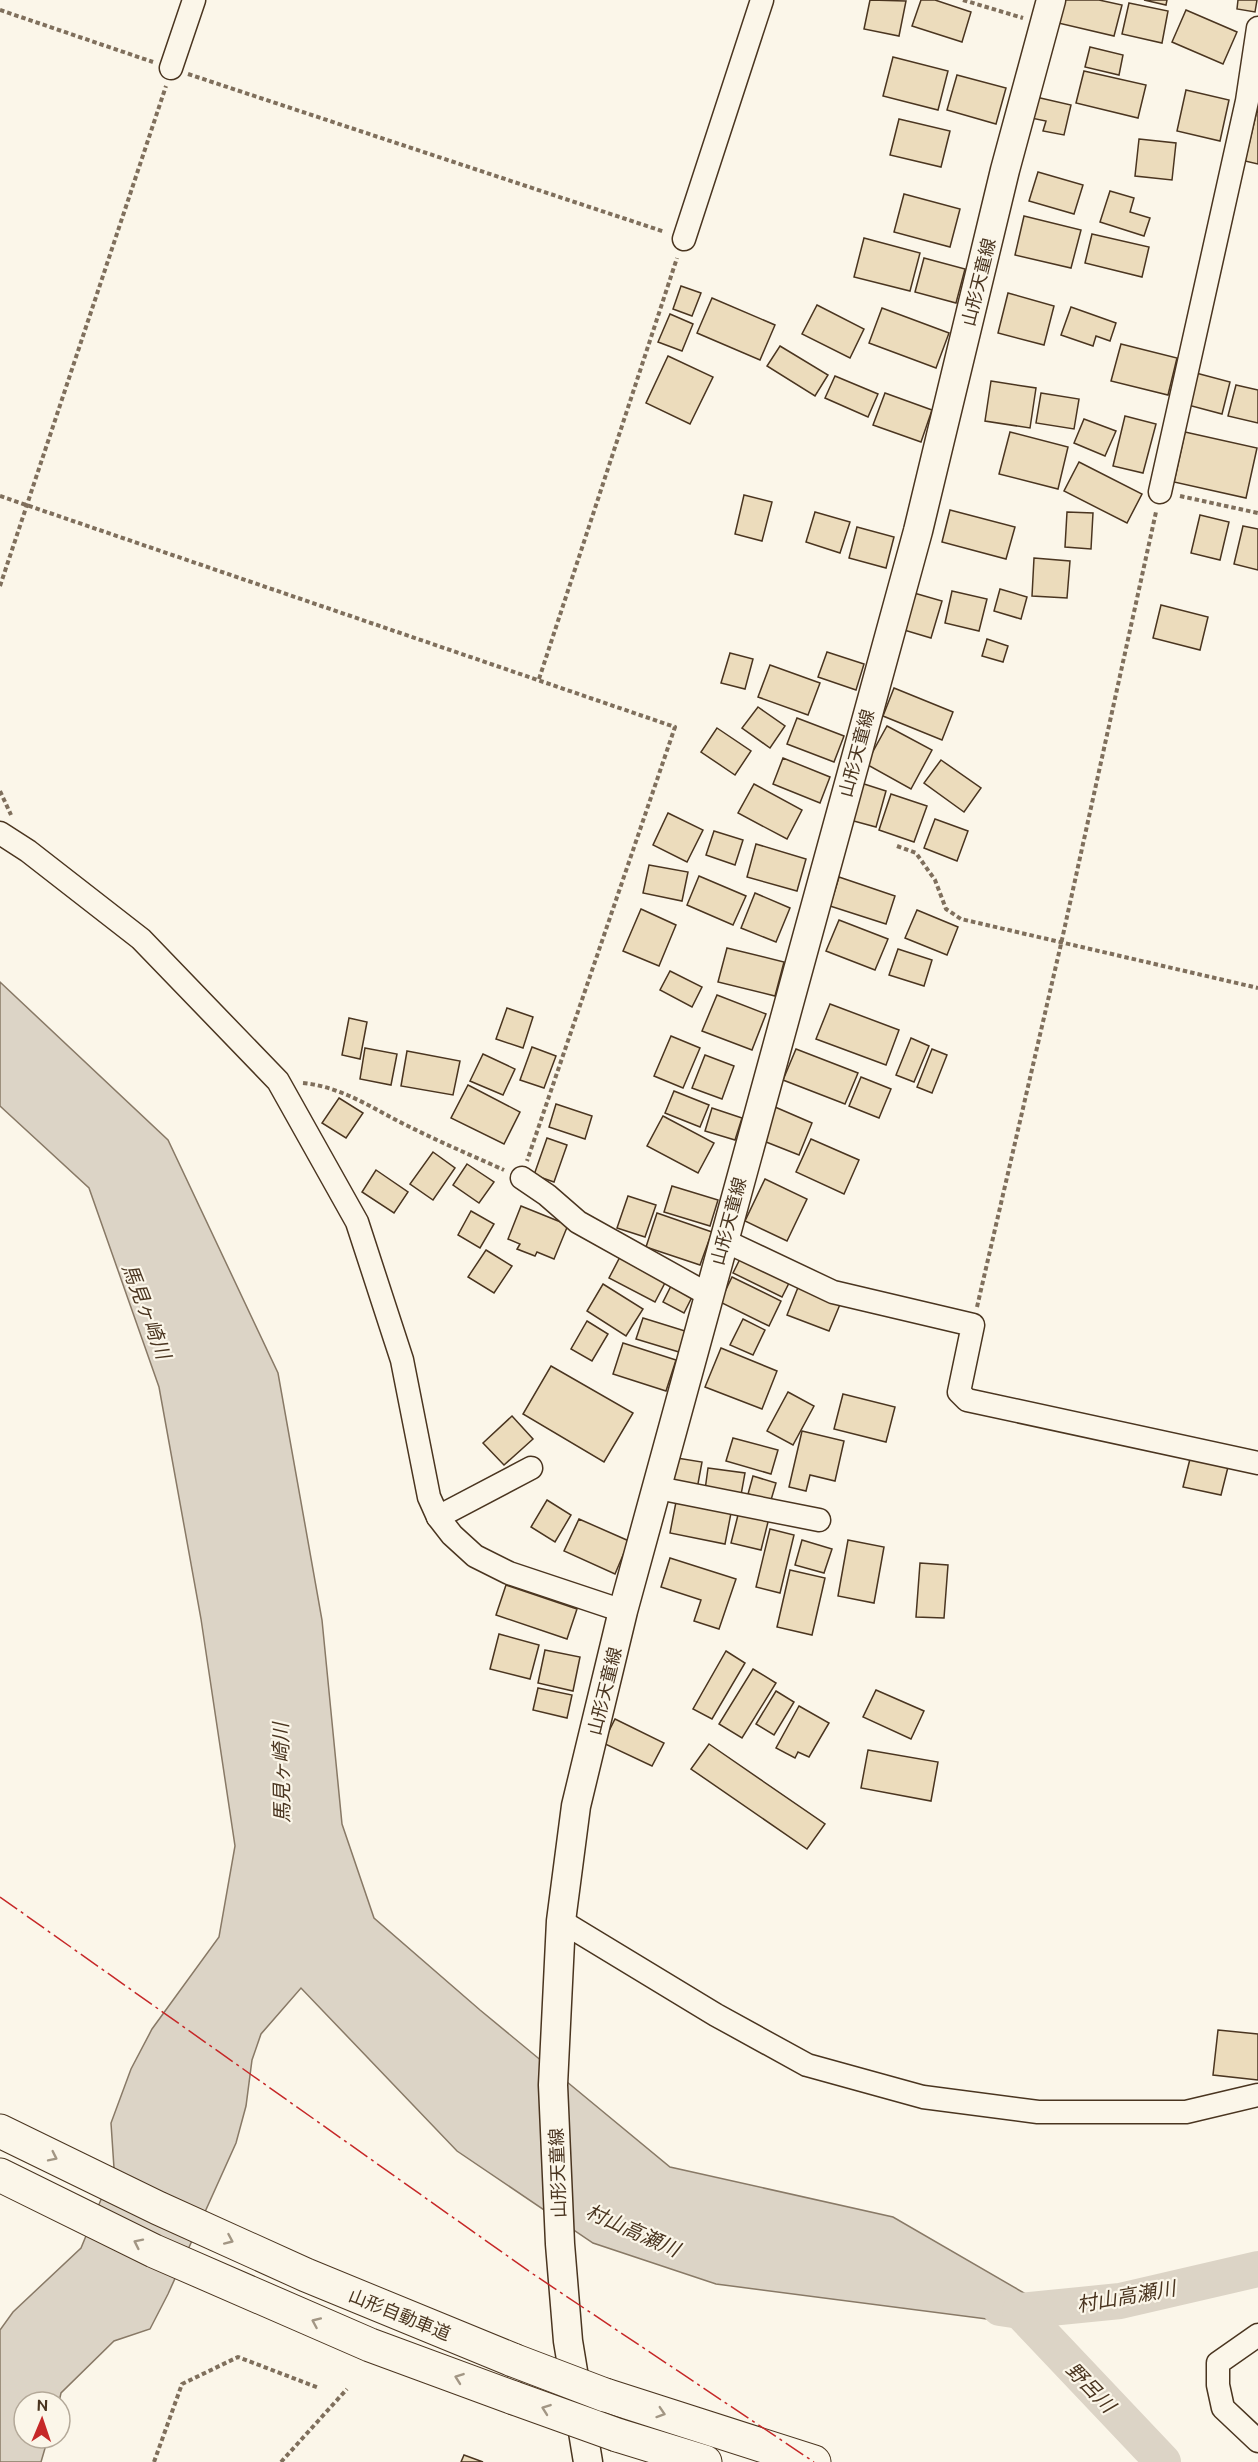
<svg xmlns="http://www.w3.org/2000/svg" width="1258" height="2462" font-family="Ubuntu,'Noto Sans JP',sans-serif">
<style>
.water{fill:#dcd4c6;stroke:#887966;stroke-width:1.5}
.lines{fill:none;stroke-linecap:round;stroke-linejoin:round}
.river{stroke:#dcd4c6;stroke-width:36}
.building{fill:#ecdcbc;stroke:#4a3520;stroke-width:1.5}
.minor-casing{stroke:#4a3520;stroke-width:25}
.major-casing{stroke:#4a3520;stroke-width:31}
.highway-casing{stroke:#4a3520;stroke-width:35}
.path{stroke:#7f6f5c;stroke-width:4;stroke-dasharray:4.5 3;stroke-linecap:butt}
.minor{stroke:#fbf6e9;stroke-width:22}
.major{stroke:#fbf6e9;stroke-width:28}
.highway{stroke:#fbf6e9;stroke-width:33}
.highway-bridge-casing{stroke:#4a3520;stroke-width:35;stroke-linecap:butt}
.highway-bridge{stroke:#fbf6e9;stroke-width:33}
.power{stroke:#c62828;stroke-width:1.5;stroke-dasharray:21 4.5 3 4.5;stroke-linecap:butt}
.oneway{stroke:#a29684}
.labels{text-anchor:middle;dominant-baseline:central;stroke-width:4.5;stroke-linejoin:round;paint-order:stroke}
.street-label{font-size:18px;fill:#4a3520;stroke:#fbf6e9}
.water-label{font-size:20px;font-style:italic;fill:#4a3520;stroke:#fbf6e9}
</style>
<rect width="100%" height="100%" fill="#fbf6e9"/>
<polygon class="water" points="0,982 168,1140 278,1373 322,1620 342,1824 374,1918 480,2010 670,2167 893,2217 1050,2308 1033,2325 716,2284 593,2243 457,2151 301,1988 261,2034 252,2060 246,2106 236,2143 168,2294 150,2329 114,2341 61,2393 59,2402 24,2402 24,2438 48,2438 41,2462 0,2462 0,2330 13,2312 81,2248 114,2168 111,2123 131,2069 152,2029 219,1937 235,1846 201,1619 159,1387 89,1188 0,1106"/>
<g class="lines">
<g class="river">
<polyline points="1000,2308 1020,2311 1120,2301 1258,2269"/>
<polyline points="1020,2311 1163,2462"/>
</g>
</g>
<g class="building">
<polygon points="870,0 906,1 899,36 864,29"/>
<polygon points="921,0 935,0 971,12 962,42 912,26"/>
<polygon points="1060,0 1099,0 1122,5 1114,36 1054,22"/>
<polygon points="1144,0 1167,0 1166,5"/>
<polygon points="1238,0 1257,0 1255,12 1237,9"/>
<polygon points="1129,3 1168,11 1162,43 1122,34"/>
<polygon points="1186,10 1237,32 1223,64 1172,42"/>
<polygon points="1090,47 1123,55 1119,75 1085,67"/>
<polygon points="893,57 948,71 938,110 883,96"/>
<polygon points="1084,71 1146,85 1138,118 1076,103"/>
<polygon points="957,75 1006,88 996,124 947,110"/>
<polygon points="1186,90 1229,100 1220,141 1177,131"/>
<polygon points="1036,97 1071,105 1064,135 1043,131 1046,121 1031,118"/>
<polygon points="1258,106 1258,164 1245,161"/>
<polygon points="899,119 950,131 941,167 890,155"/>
<polygon points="1139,139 1176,143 1172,180 1135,176"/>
<polygon points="1038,172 1083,185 1074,214 1029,201"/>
<polygon points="1110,191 1134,198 1130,212 1150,218 1144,236 1100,222"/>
<polygon points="904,194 960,209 950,247 894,232"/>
<polygon points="1024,216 1081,230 1071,268 1015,255"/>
<polygon points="1092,234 1149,247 1142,277 1085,263"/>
<polygon points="864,238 920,253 910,291 854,277"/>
<polygon points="924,258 965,269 956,303 915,292"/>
<polygon points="681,286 701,293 692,316 673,309"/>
<polygon points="1008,293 1054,306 1044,345 998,333"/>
<polygon points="712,298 775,325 760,360 697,333"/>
<polygon points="817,305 864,329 850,358 802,334"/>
<polygon points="1071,307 1116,323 1110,341 1096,336 1093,346 1061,335"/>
<polygon points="882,308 949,333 936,368 869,343"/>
<polygon points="670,314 693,324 682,351 658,342"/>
<polygon points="1121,344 1177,358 1168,395 1111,381"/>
<polygon points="780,346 828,375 815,396 767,366"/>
<polygon points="668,356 713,377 690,424 646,403"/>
<polygon points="1196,373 1230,382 1222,414 1188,405"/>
<polygon points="835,376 878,394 868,417 825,398"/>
<polygon points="991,381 1036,388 1030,428 985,421"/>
<polygon points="1236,385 1258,390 1258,423 1228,416"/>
<polygon points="885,393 932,410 921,442 873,425"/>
<polygon points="1041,393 1079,399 1074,429 1036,423"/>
<polygon points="1125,416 1156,424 1143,473 1113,466"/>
<polygon points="1084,419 1116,431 1105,456 1074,443"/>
<polygon points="1010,432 1068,447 1058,489 999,474"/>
<polygon points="1185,432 1257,448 1246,498 1174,482"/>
<polygon points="1079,462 1142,494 1127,523 1064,491"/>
<polygon points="744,495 772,502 762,541 735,534"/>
<polygon points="950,510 1015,527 1006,559 942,542"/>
<polygon points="815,512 850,522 840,553 806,542"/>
<polygon points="1067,512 1093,513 1091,549 1065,547"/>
<polygon points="1200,515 1229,522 1220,560 1191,553"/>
<polygon points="1243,526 1258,529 1258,570 1234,564"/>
<polygon points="857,527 894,537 886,568 849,558"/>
<polygon points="1034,558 1070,561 1067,598 1032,596"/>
<polygon points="1000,589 1027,597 1021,619 994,611"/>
<polygon points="952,591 987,599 979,631 945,623"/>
<polygon points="914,593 942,601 931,638 904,630"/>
<polygon points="1161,605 1208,617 1200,650 1153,638"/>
<polygon points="987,639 1008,646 1003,662 982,656"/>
<polygon points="827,652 864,664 856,690 818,677"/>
<polygon points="730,653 753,659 745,689 721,683"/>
<polygon points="770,665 820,683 808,715 758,697"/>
<polygon points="894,688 953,712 942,740 883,716"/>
<polygon points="758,707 785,726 770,748 742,728"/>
<polygon points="797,718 844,736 834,762 787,744"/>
<polygon points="887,726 932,750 911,789 866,764"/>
<polygon points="717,728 751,751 735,775 701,752"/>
<polygon points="783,758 830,777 820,803 773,784"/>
<polygon points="941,760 981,788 964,812 924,783"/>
<polygon points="861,783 886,791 876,827 850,820"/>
<polygon points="754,784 802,810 787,839 738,813"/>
<polygon points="891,794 927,806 914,842 879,830"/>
<polygon points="668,813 703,830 687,862 653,845"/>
<polygon points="935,819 968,831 957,861 924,848"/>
<polygon points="714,831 743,840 735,865 706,855"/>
<polygon points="756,844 806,859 797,891 747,877"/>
<polygon points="649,865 688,872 682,901 643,893"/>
<polygon points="699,876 746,896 733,925 687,905"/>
<polygon points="839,877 895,896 886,924 830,906"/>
<polygon points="755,893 790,908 776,942 741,928"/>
<polygon points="641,909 676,925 659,966 623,951"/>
<polygon points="917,910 958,927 947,955 905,938"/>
<polygon points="839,920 888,939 875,970 826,951"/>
<polygon points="727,948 784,962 775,996 718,982"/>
<polygon points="898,949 932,960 924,986 889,975"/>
<polygon points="670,971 702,987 692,1007 660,990"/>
<polygon points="717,995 766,1014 752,1050 702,1031"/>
<polygon points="830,1004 899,1030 886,1065 816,1039"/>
<polygon points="507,1008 533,1017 523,1048 496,1039"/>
<polygon points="349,1018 367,1022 360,1059 342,1055"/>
<polygon points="671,1036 700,1048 683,1088 654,1076"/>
<polygon points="911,1038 929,1046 914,1082 896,1075"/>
<polygon points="532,1047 556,1056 544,1088 520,1080"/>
<polygon points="365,1048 397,1054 391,1085 360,1079"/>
<polygon points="796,1049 858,1073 845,1104 783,1080"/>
<polygon points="932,1049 947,1055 932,1093 917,1087"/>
<polygon points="407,1051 460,1061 453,1095 401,1086"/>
<polygon points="483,1054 515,1069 503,1095 470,1081"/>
<polygon points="705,1055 734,1066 722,1099 692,1088"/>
<polygon points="861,1077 891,1089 879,1118 849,1106"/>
<polygon points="468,1085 520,1112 504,1144 451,1118"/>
<polygon points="674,1091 709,1105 700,1127 665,1113"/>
<polygon points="339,1098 363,1113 346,1138 322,1123"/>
<polygon points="556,1104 592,1116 585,1139 549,1127"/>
<polygon points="775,1107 812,1123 799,1155 761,1140"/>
<polygon points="712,1108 742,1118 735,1140 705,1131"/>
<polygon points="663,1116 714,1143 698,1173 647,1146"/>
<polygon points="547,1138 567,1145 554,1182 534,1175"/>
<polygon points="811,1139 859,1160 844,1194 796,1172"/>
<polygon points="433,1152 455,1168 433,1200 410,1184"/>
<polygon points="467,1164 494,1182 479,1203 453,1185"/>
<polygon points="376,1170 408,1192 394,1213 362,1192"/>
<polygon points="765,1179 807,1199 787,1241 745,1221"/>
<polygon points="672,1186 718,1200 710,1226 664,1212"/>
<polygon points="628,1196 656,1205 645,1237 617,1228"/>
<polygon points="521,1206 568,1225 554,1259 537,1252 535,1256 517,1249 520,1244 508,1239"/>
<polygon points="471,1211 494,1224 480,1248 458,1235"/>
<polygon points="657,1213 712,1232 700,1265 646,1247"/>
<polygon points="486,1250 512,1266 494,1293 468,1277"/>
<polygon points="622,1253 668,1277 655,1302 609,1278"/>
<polygon points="742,1255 791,1279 782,1297 733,1273"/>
<polygon points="732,1277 781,1301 769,1326 720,1302"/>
<polygon points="603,1284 643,1309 626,1336 587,1311"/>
<polygon points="672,1284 693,1295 684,1313 663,1302"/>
<polygon points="799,1285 841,1302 829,1331 787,1315"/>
<polygon points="643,1318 685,1331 679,1352 636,1339"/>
<polygon points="743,1319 765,1330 753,1355 730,1345"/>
<polygon points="587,1321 608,1334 592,1361 571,1349"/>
<polygon points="623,1343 676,1360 666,1391 613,1374"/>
<polygon points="721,1348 777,1371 762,1409 705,1387"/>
<polygon points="551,1366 633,1413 604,1462 523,1414"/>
<polygon points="788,1392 814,1406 793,1445 767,1431"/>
<polygon points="843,1394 895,1407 886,1442 834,1429"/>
<polygon points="512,1416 533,1439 504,1465 483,1443"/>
<polygon points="802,1431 844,1441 835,1481 810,1475 806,1491 789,1487"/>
<polygon points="733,1438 778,1450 771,1474 726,1461"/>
<polygon points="677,1458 702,1462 697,1489 672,1484"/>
<polygon points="1190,1459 1228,1467 1221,1495 1183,1487"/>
<polygon points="708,1468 745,1473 741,1495 705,1490"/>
<polygon points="753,1476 776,1483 771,1500 748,1494"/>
<polygon points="547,1500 571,1515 555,1542 531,1527"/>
<polygon points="676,1502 731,1513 725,1544 670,1533"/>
<polygon points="739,1511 769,1518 761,1550 731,1543"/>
<polygon points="579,1519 629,1541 615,1574 564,1551"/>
<polygon points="770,1529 794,1535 780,1593 756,1587"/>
<polygon points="802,1540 832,1549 824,1573 795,1565"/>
<polygon points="848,1540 884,1547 874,1603 838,1596"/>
<polygon points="670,1558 736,1579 719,1629 694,1621 701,1600 661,1587"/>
<polygon points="920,1563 948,1565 944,1618 916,1617"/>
<polygon points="790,1570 825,1578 812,1635 777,1627"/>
<polygon points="506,1585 577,1609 567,1639 496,1615"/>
<polygon points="499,1634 539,1645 530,1679 490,1669"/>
<polygon points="545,1650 580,1657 573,1691 538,1683"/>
<polygon points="726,1651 745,1663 712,1719 693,1709"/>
<polygon points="753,1669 776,1683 742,1738 719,1724"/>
<polygon points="538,1688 572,1695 567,1718 533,1710"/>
<polygon points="876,1690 924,1711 911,1739 863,1717"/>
<polygon points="776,1691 794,1702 774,1735 756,1724"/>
<polygon points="799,1706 829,1723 809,1757 798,1752 795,1758 776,1748"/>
<polygon points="615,1719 664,1743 652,1766 603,1743"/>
<polygon points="709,1744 825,1824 807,1849 691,1769"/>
<polygon points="868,1750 938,1762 931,1801 861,1788"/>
<polygon points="1218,2030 1258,2034 1258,2080 1213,2075"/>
<polygon points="464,2455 483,2462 461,2462"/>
</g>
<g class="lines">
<defs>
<g id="minor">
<polyline points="171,68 194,0"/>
<polyline points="684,239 762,0"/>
<polyline points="1160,492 1247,101 1258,28"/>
<polyline points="0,833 28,851 141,939 278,1081 357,1222 402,1360 429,1497 438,1517 452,1535 475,1556 509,1573 623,1611"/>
<polyline points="522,1178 547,1195 578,1222 709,1295"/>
<polyline points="723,1240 833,1292 973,1325 959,1392 967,1400 1258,1463"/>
<polyline points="658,1488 819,1520"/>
<polyline points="438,1517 531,1468"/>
<polyline points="561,1921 716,2015 807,2065 923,2097 1038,2112 1186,2112 1258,2095"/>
<polyline points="1258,2335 1218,2363 1218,2385 1223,2408 1258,2441"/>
</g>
<polyline id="major" points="588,2462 568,2341 560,2244 553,2085 561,1921 576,1806 623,1611 918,531 1005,170 1051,0"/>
<g id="highway">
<polyline points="0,2131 158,2208 306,2275 513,2360"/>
<polyline points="0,2175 154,2251 370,2345 514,2398"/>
<polyline points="605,2395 814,2462"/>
<polyline points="617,2435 705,2462"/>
</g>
</defs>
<use href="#minor" class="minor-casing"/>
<use href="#major" class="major-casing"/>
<use href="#highway" class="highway-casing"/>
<g class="path">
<polyline points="963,0 1023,18"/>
<polyline points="0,10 153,62"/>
<polyline points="188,74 665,232"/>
<polyline points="0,496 675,727 527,1161"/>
<polyline points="1180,496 1258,513"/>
<polyline points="0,586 166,86"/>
<polyline points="539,679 677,258"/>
<polyline points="0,791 11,815"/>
<polyline points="897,846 916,853 935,880 946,909 961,919 1258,988"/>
<path d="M303 1083C344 1087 376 1111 412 1128 442 1143 473 1156 504 1170"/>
<polyline points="977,1307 1061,944 1156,512"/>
<polyline points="154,2462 182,2384 238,2357 319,2388"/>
<polyline points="281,2462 347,2389"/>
</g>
<use href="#minor" class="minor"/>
<use href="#major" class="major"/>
<use href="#highway" class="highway"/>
<defs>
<g id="highway-bridge">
<polyline points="513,2360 605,2395"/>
<polyline points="514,2398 617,2435"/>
</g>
</defs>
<use href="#highway-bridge" class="highway-bridge-casing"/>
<use href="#highway-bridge" class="highway-bridge"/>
<polyline class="power" points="0,1897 533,2274 814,2462"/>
</g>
<defs><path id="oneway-chevron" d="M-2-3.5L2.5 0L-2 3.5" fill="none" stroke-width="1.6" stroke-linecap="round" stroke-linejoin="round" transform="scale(1.5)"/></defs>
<g class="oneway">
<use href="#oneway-chevron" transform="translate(53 2157) rotate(26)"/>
<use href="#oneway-chevron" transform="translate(229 2240) rotate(24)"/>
<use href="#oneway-chevron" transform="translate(138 2243) rotate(-154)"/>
<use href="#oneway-chevron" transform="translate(316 2322) rotate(-156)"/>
<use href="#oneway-chevron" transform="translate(459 2378) rotate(-160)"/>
<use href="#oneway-chevron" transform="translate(546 2409) rotate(-160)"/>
<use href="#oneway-chevron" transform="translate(661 2413) rotate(18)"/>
</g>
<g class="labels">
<g class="street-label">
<text transform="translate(978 282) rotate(-76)">山形天童線</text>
<text transform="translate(856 753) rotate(-75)">山形天童線</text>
<text transform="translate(728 1221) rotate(-75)">山形天童線</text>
<text transform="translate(604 1691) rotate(-76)">山形天童線</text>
<text transform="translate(557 2173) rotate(-92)">山形天童線</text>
<text transform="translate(400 2314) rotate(22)">山形自動車道</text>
</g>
<g class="water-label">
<text transform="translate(147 1311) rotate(69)">馬見ヶ崎川</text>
<text transform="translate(281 1773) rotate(-91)">馬見ヶ崎川</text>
<text transform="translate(633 2230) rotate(24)">村山高瀬川</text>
<text transform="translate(1126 2296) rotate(-10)">村山高瀬川</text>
<text transform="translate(1091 2387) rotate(46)">野呂川</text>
</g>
</g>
<g transform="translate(42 2420) rotate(2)"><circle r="28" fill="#fbf6e9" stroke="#b4a999" stroke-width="1.5"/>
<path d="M0-4.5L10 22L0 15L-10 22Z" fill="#c62828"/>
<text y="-9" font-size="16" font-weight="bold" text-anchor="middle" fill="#4a3520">N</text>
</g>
</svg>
